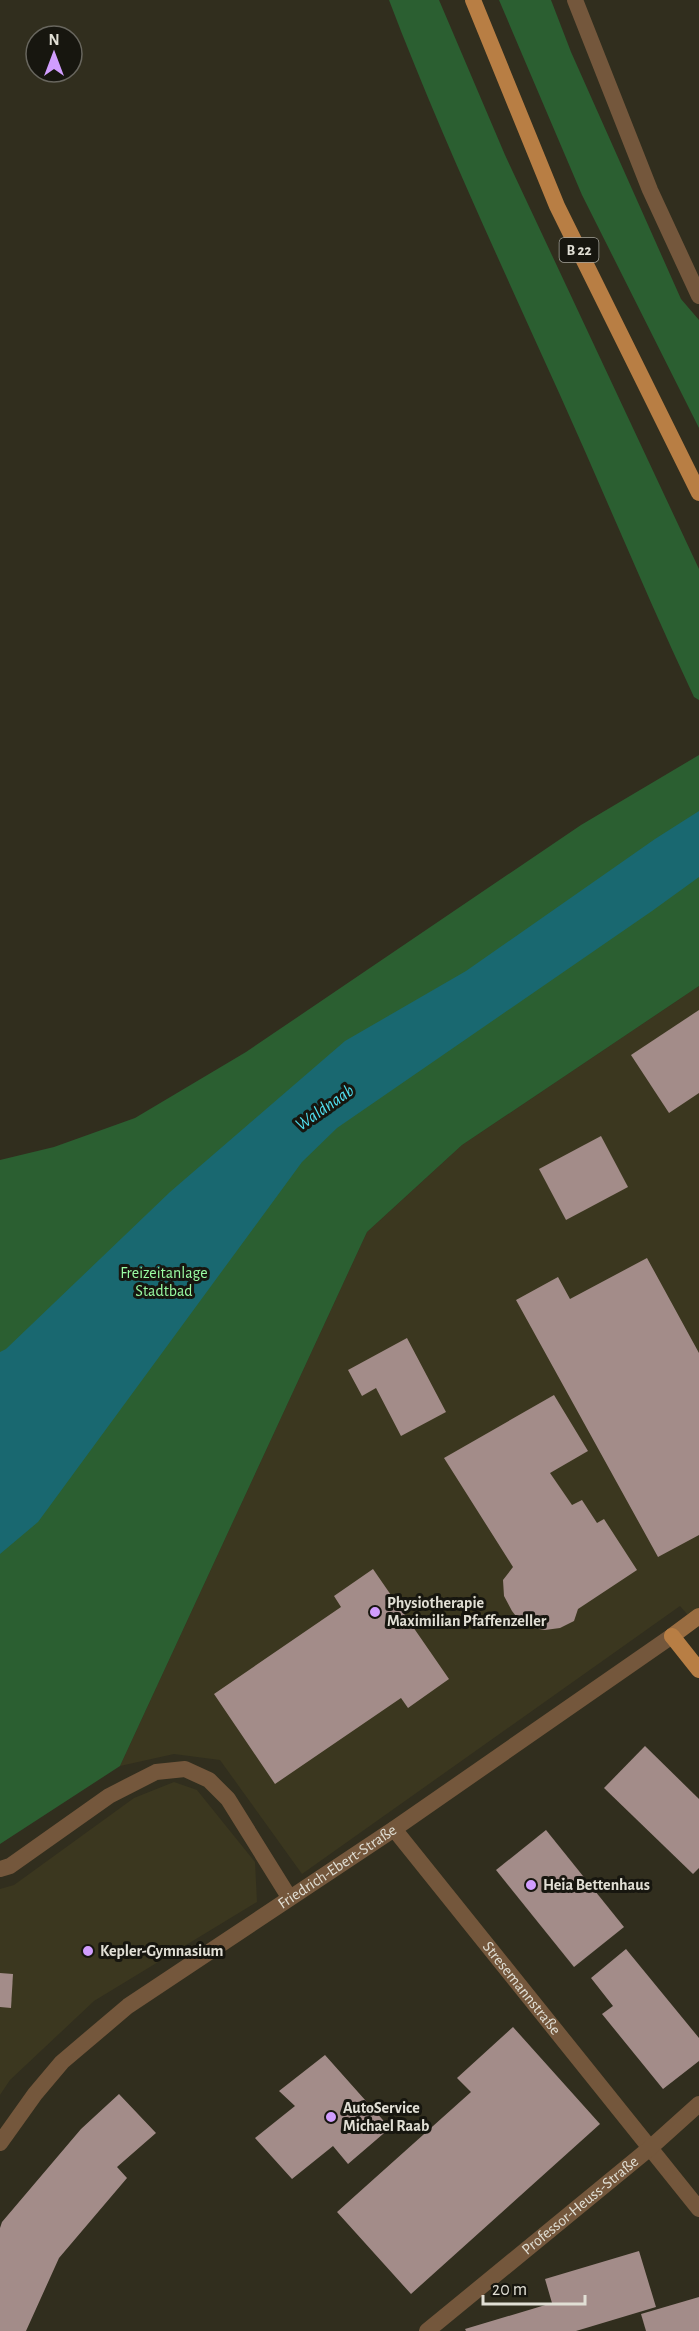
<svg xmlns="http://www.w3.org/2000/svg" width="699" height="2331" font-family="'Alegreya Sans',sans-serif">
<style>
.built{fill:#3b371f}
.green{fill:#2b5f31}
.water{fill:#196870}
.building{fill:#a38c89}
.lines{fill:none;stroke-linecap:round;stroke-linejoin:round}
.service{stroke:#74573c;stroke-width:16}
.minor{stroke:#74573c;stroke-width:16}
.tertiary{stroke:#74573c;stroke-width:16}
.secondary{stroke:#9a6d41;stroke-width:16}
.primary{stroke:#b87e44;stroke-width:16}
.poi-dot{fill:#d19dfe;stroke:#17160f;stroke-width:2}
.labels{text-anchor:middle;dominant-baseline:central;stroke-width:6;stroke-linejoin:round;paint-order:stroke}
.shield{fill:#17160f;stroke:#a4a39a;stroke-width:1.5}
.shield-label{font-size:15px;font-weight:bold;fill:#e1dfd5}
.park-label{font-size:16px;fill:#9afca3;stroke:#17160f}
.poi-label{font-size:16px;font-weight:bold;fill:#e1dfd5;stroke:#17160f;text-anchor:start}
.street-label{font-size:16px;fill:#e1dfd5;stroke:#17160f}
.water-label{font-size:18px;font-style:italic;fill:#51e0f1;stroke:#17160f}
</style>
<rect width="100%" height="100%" fill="#312e1e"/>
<g class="built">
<polygon points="699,986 699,1628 680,1606 302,1874 220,1760 174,1754 120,1766 367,1232 462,1145"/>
<polygon points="174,1782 197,1790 255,1862 257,1902 94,2001 10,2080 0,2095 0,1889 14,1885 134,1798"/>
</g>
<g class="green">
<path d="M389 0H439L505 155 699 569V700L694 697C647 597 605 495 560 395 501 264 440 134 389 0Z"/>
<polygon points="499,0 551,0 571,52 681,299 699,320 699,428 582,195"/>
<polygon points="699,755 699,986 462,1145 367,1232 120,1766 0,1844 0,1160 54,1147 135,1118 246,1052 581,825"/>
</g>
<polygon class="water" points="699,811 699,877 652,911 337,1128 302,1162 38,1522 0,1554 0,1352 6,1349 170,1192 345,1041 466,971 655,839"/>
<g class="building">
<polygon points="699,1010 699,1093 669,1113 631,1055"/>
<polygon points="601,1136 628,1187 566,1220 539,1169"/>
<polygon points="647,1258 699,1353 699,1535 658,1557 516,1300 558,1277 570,1299"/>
<polygon points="407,1338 446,1412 401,1436 376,1388 362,1396 348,1370"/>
<polygon points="554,1395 588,1451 550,1473 572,1505 582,1500 597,1523 604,1519 637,1570 578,1609 574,1621 560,1628 545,1630 533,1628 519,1620 512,1611 504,1596 503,1580 513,1567 444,1458"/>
<polygon points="373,1569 449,1679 408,1708 401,1698 275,1784 214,1694 341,1607 334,1596"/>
<polygon points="645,1746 699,1799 699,1868 693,1874 604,1788"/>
<polygon points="546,1830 624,1927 574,1967 496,1870"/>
<polygon points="626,1949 699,2038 699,2061 663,2089 602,2014 613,2006 591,1978"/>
<polygon points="0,1973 13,1974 11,2008 0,2007"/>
<polygon points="513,2027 600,2124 411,2294 337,2212 471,2092 457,2078"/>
<polygon points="325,2055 390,2128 348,2164 333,2146 292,2179 255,2138 295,2106 279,2091"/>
<polygon points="119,2094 156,2133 117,2167 127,2178 59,2258 26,2331 0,2331 0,2228 2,2222 81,2129"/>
<polygon points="639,2251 656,2307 576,2331 466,2331 465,2329 552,2303 545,2279"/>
<polygon points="699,2297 699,2331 646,2331 641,2314"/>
</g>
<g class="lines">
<g class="service">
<polyline points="575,0 650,190 699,296"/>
<polyline points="0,1869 10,1866 109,1796 156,1772 185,1769 209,1780 228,1799 289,1897"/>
</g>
<g class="minor">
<path id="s1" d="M394 1829 699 2209"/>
<path id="s2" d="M427 2331 650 2148 699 2104"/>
</g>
<path class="tertiary" id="s3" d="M0 2143 35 2094 62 2062 128 2006 394 1829 672 1636"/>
<polyline class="secondary" points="672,1636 699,1616"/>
<g class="primary">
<polyline points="473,0 557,206 699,493"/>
<polyline points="672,1636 699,1670"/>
</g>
</g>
<g class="poi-dot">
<circle cx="375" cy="1612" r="6"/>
<circle cx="531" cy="1885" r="6"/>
<circle cx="88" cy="1951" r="6"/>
<circle cx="331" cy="2117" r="6"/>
</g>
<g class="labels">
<rect class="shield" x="559.5" y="238" width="39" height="24" rx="4.5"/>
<g class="shield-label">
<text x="579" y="250">B 22</text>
</g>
<g class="park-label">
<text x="164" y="1273">Freizeitanlage<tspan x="164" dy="18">Stadtbad</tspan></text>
</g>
<g class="poi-label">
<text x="387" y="1603">Physiotherapie<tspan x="387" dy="18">Maximilian Pfaffenzeller</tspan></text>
<text x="543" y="1885">Heia Bettenhaus</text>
<text x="100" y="1951">Kepler-Gymnasium</text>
<text x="343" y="2108">AutoService<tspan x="343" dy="18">Michael Raab</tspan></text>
</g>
<g class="street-label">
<text stroke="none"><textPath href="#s3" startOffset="440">Friedrich-Ebert-Straße</textPath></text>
<text stroke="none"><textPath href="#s1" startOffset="204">Stresemannstraße</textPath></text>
<text stroke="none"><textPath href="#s2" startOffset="198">Professor-Heuss-Straße</textPath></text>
</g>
<g class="water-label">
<text transform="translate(325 1108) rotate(-35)">Waldnaab</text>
</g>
</g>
<g transform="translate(54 54)"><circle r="28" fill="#17160f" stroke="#68665e" stroke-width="1.5"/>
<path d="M0-4.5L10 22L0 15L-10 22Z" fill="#d19dfe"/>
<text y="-9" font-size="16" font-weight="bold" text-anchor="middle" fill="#e1dfd5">N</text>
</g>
<path d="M483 2295v9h102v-9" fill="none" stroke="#e1dfd5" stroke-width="3"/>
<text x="492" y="2295" font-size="18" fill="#e1dfd5" stroke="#17160f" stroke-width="4.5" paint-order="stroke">20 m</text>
</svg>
